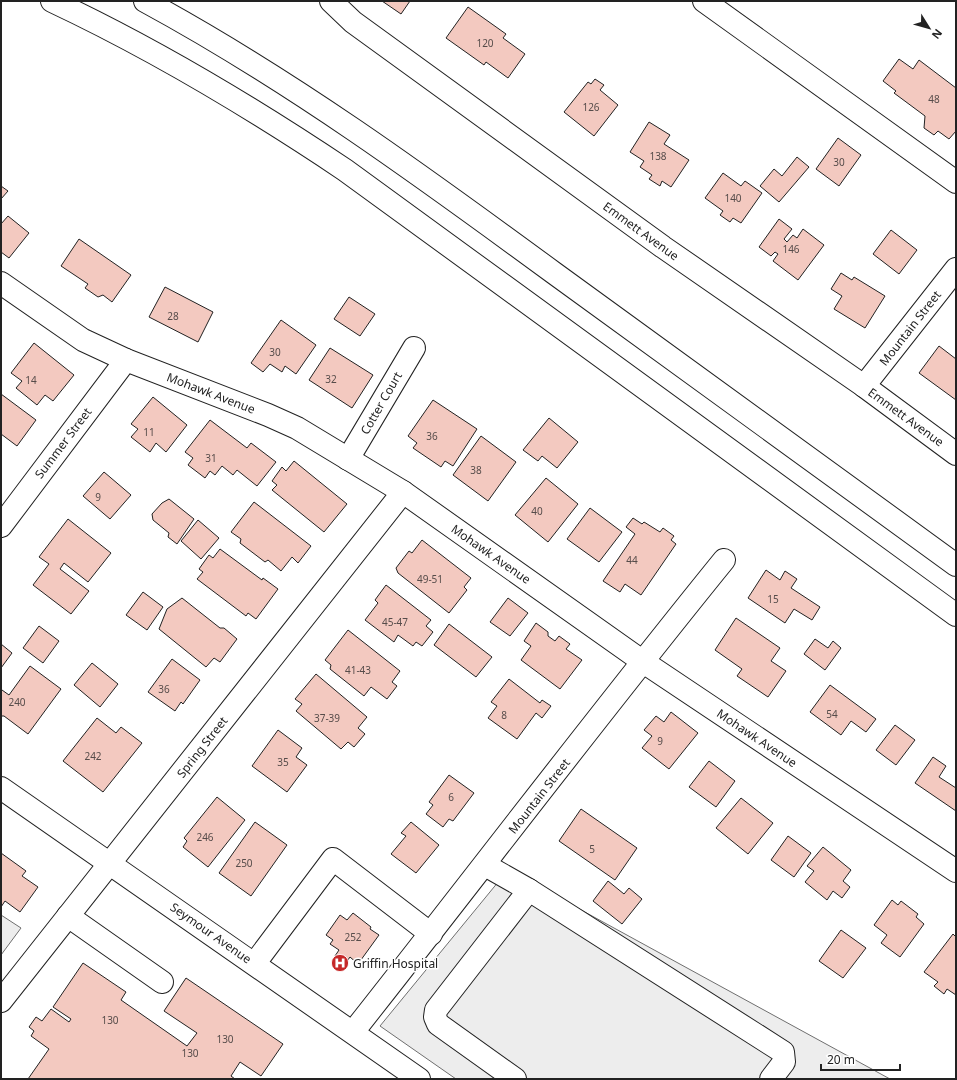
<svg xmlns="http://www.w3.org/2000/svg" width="957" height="1080" font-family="'Noto Sans',sans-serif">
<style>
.parking{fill:#ededed;stroke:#6f6f6f}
.building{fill:#f3c9c0;stroke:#222}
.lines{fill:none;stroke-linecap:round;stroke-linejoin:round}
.minor-casing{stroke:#222;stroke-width:24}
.major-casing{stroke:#222;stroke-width:24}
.highway-casing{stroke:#222;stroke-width:24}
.minor{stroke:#fff;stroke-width:22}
.major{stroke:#fff;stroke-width:22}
.highway{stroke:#fff;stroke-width:22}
.labels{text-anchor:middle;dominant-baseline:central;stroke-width:3;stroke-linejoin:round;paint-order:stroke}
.number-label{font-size:10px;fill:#564c4a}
.street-label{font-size:12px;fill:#222;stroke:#fff}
.poi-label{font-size:12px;fill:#222;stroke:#fff;text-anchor:start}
</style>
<rect width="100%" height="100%" fill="#fff"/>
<g class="parking">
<polygon points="508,870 890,1079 456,1079 380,1026"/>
<polygon points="1,915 21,928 1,955"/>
</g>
<g class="building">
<polygon points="382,1 410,1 401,14"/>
<polygon points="468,7 506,34 503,38 525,54 508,78 486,62 484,65 446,38"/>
<polygon points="899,59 913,69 919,60 956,88 956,131 949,139 938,131 934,135 924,128 925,116 894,93 896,91 883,81"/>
<polygon points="595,79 604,85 600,90 618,105 594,136 564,112 588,82 591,84"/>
<polygon points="649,122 670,135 664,144 689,160 671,187 662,181 660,186 649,179 652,175 640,167 644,161 630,152"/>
<polygon points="838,138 861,155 839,186 816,169"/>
<polygon points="797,157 809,167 779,202 760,186 774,169 782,176"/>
<polygon points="723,173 741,186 745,181 762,193 741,223 733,218 730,222 720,215 723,211 705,198"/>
<polygon points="1,186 8,191 1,199"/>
<polygon points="8,216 29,233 9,258 1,252 1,224"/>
<polygon points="779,219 792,229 784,239 787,242 793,235 797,238 803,229 824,245 798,280 773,261 778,254 775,252 771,256 759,247"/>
<polygon points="891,230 917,250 899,274 873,254"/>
<polygon points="79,239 131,275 112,302 103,295 98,297 85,288 88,284 61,266"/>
<polygon points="841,273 852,280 854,277 885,296 865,328 834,309 842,296 831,289"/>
<polygon points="165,287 213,312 198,342 149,317"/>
<polygon points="349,297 375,314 360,336 334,319"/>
<polygon points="281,320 316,345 296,374 285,366 282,372 270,364 263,372 251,363"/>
<polygon points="34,343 74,375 53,401 45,395 37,405 16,388 22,381 11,373"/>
<polygon points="939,346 956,359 956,400 919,373"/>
<polygon points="330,348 373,375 352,408 309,380"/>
<polygon points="1,394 36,420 17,446 1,434"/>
<polygon points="153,397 187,425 166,452 156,443 150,452 131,437 138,429 131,424"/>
<polygon points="433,400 477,429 453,466 445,461 441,467 413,448 417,443 408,436"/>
<polygon points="549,418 578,442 557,468 542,456 538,461 523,450"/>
<polygon points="210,420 247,448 251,443 276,462 257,486 237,470 233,475 222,466 215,475 210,471 205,478 188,465 193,458 185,452"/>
<polygon points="481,436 516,462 488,501 453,475"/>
<polygon points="294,461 347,504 324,532 272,490 277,485 272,481 282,467 286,471"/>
<polygon points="104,472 131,495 110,519 83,496"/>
<polygon points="546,478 578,504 548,542 515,515"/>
<polygon points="169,499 194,519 177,544 168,537 169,533 153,520 152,514 162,503"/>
<polygon points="254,502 311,546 298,563 292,557 281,571 268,560 265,562 240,543 241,539 231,532"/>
<polygon points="590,508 622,532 599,562 567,539"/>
<polygon points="633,518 642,524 644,522 660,532 663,528 674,536 671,540 676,544 641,595 625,584 620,592 603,581 635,534 626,527"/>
<polygon points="68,519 111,553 88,582 64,563 60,569 89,591 71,614 33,585 49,564 39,557"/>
<polygon points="198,520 219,538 201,559 181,541"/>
<polygon points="422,540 471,578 464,587 467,590 449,613 398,573 396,568 409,551 412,553"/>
<polygon points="220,549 262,580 263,578 278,589 256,619 248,613 246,616 197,579 203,572 199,569 209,555 213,558"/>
<polygon points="766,570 780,580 785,571 797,579 791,588 820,607 812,620 794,609 785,623 748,598"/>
<polygon points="386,585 431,620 426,626 433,632 422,646 416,642 413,646 398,635 394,642 365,620 378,603 375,600"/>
<polygon points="143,592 163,607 147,630 126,615"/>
<polygon points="182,598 220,628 224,628 237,639 220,662 214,658 206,667 159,629 167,609"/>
<polygon points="508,598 528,613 510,636 490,622"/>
<polygon points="736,618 780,648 771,661 786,671 768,697 737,676 742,669 715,650"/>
<polygon points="536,623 548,632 548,636 555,641 559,636 570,644 566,649 582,660 560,689 521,660 531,646 524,641"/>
<polygon points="449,624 492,657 476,677 434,645"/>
<polygon points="39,626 59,641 43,663 23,648"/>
<polygon points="348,630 400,671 392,682 397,686 387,699 371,687 364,696 330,669 331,665 325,660"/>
<polygon points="815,639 828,648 833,641 841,648 825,670 804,654"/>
<polygon points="1,644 12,653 1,668"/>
<polygon points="172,659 200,680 183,704 181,702 175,711 148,692"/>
<polygon points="92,663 118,684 100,707 74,685"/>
<polygon points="30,666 61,689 28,734 4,716 1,716 1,691 2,690 9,695"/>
<polygon points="316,674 367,717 358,728 365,734 354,747 348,742 341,749 296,711 302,704 295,699"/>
<polygon points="509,679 540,703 542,700 551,706 542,718 536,713 517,739 488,718 497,706 491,702"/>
<polygon points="830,685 876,719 866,732 851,721 841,735 810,712"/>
<polygon points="671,712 698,733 669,769 642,748 652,736 644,730 656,716 664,722"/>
<polygon points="97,718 116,733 121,727 142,743 103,792 63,761"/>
<polygon points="895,725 915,740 896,765 876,750"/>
<polygon points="278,730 302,748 296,757 307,765 287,792 252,766"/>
<polygon points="933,757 946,766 939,777 956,788 956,811 915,783"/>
<polygon points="709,761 735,781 716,807 689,787"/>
<polygon points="449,775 474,793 453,821 449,819 443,827 426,814 433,805 429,802"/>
<polygon points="217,797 245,820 208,867 183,847 187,841 184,838"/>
<polygon points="741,798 773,823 748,854 716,828"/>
<polygon points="581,809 637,848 615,880 559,841"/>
<polygon points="255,822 287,845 251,896 219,873"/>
<polygon points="411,822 439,845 416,873 391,854 406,836 401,833"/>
<polygon points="788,836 811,853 794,877 771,860"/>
<polygon points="823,847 851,870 843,881 850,887 842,898 833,891 827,900 805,882 814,871 807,866"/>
<polygon points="1,853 26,871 22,876 38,887 20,912 5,901 1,907"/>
<polygon points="608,881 624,894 629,888 642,899 622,924 593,901"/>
<polygon points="892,900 898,905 901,901 918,914 916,917 924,924 900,957 881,943 887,935 874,925"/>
<polygon points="353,913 371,927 370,929 379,935 358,964 350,957 345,964 335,956 339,950 330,944 333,940 326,935 340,915 347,920"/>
<polygon points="841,930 866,948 843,978 819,961"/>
<polygon points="953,934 956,937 956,995 947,989 944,994 934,986 938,982 924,972"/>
<polygon points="83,963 126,992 121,1000 187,1046 197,1033 164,1011 186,978 283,1044 261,1076 240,1062 231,1076 235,1079 28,1079 49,1049 31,1036 34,1031 29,1027 36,1017 42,1021 51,1009 69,1022 71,1019 53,1007"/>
</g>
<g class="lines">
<defs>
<g id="minor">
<polyline points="331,1 353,22 663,247 864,386 956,454"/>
<polyline points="704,1 956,182"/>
<polyline points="1,283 83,340 126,360 268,415 297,428 403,492 642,661 956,871"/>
<polyline points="864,386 956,269"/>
<polyline points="348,459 414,348"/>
<polyline points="1,526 126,360"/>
<polyline points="485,865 529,890 783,1052 784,1062 771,1079"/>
<polyline points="68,916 162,982"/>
<polyline points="255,963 333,859 431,934"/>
<polyline points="1,1001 403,492"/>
<path d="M353 1032C477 875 598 715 724 560"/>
<polyline points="515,1079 438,1024 435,1017 436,1010 529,890"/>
</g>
<polyline id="major" points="1,788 419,1079"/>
<g id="highway">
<path d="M52 1C154 49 251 107 345 170L956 615"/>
<path d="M145 1C289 79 422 176 554 273 688 370 822 467 956 565"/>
</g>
</defs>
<use href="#minor" class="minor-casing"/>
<use href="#major" class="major-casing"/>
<use href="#highway" class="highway-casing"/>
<use href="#minor" class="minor"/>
<use href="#major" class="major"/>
<use href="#highway" class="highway"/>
</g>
<defs>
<symbol id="hospital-disc" viewBox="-11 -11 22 22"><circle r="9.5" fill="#c62828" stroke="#fff"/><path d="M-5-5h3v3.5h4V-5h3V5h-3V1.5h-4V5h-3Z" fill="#fff"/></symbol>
</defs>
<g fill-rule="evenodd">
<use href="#hospital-disc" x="330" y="953" width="20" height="20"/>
</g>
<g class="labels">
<g class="number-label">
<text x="485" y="43">120</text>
<text x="934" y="99">48</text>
<text x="591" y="107">126</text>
<text x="658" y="156">138</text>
<text x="839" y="162">30</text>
<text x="733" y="198">140</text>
<text x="791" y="249">146</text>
<text x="173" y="316">28</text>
<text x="275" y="352">30</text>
<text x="331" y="379">32</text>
<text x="31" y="380">14</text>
<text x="149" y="432">11</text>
<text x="432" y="436">36</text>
<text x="211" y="458">31</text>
<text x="476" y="470">38</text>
<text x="98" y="497">9</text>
<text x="537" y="511">40</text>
<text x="632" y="560">44</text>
<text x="430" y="579">49-51</text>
<text x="773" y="599">15</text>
<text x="395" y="622">45-47</text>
<text x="358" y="670">41-43</text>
<text x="164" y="689">36</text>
<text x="17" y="702">240</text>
<text x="832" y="714">54</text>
<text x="504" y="715">8</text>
<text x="327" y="718">37-39</text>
<text x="660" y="741">9</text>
<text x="93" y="756">242</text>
<text x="283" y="762">35</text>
<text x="451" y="797">6</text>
<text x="205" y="837">246</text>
<text x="592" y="849">5</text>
<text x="244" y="863">250</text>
<text x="353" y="937">252</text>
<text x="110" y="1020">130</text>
<text x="225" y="1039">130</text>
<text x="190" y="1053">130</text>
</g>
<g class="street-label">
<text transform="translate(641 231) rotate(36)">Emmett Avenue</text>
<text transform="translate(910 328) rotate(-52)">Mountain Street</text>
<text transform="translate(211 393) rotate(21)">Mohawk Avenue</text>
<text transform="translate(381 403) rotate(-60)">Cotter Court</text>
<text transform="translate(906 417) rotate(36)">Emmett Avenue</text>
<text transform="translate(63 443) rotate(-53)">Summer Street</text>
<text transform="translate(491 554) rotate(35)">Mohawk Avenue</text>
<text transform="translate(757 738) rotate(34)">Mohawk Avenue</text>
<text transform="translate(202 747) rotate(-52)">Spring Street</text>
<text transform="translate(539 796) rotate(-52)">Mountain Street</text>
<text transform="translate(211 933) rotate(35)">Seymour Avenue</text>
</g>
<g class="poi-label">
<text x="353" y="963">Griffin Hospital</text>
</g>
</g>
<rect width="957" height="1080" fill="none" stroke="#222222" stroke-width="4"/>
<g transform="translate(929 28) rotate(127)" stroke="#ffffff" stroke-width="3" paint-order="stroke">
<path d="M0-3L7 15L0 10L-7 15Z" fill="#222222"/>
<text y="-6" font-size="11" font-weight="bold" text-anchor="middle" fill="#222222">N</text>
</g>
<path d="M821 1064v6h79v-6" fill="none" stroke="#222222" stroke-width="2"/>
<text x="827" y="1064" font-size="12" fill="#222222" stroke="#ffffff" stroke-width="3" paint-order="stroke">20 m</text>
</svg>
